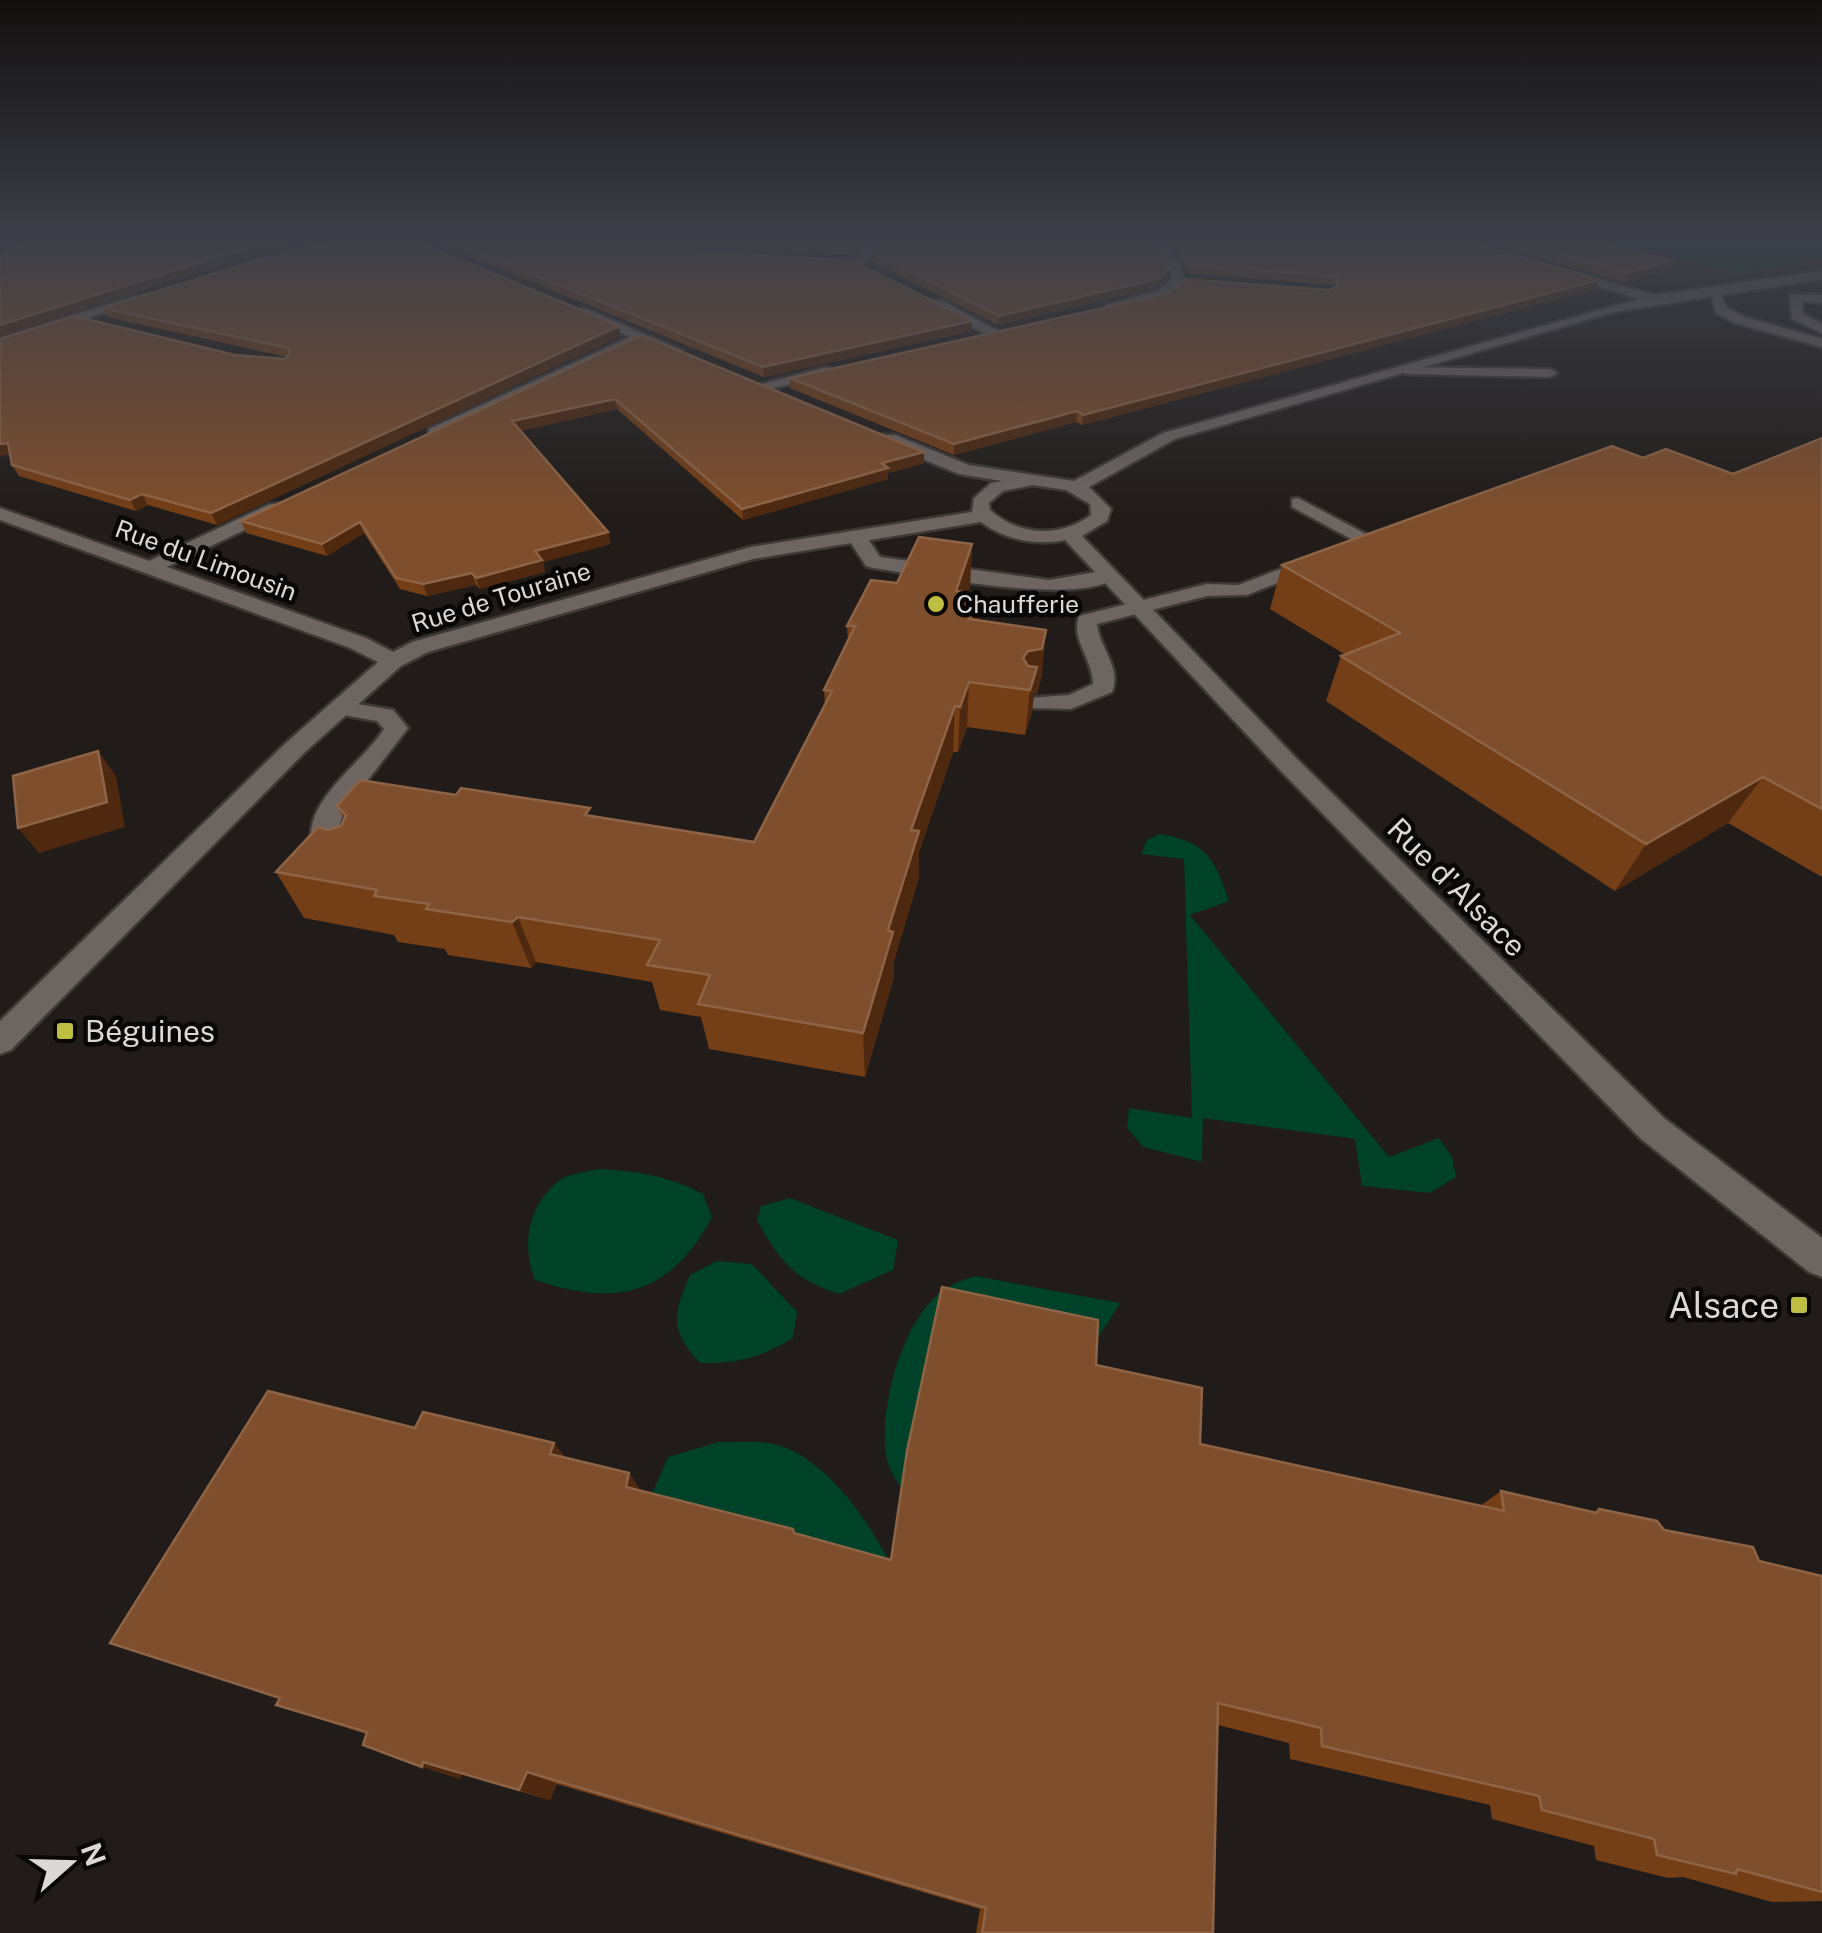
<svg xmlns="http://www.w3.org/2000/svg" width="1822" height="1933" font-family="'Public Sans',sans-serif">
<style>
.green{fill:#00412a}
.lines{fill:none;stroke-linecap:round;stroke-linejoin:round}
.lane-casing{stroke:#3d3937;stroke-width:5}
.street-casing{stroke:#3d3937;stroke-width:5}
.lane{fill:#6c6562;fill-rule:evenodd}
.street{fill:#6c6562;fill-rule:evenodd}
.wall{fill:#743e17}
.shaded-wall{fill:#4e290f}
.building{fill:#7f4e2c;stroke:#8e6446;stroke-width:2.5}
.poi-dot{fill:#bebf42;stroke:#090706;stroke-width:4}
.labels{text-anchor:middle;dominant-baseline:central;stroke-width:9;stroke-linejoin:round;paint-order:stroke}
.far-street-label{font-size:25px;fill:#dcd8d6;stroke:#090706}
.far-poi-label{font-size:25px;fill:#dcd8d6;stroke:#090706;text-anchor:start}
.street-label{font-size:30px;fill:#dcd8d6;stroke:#090706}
.poi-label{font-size:30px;fill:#dcd8d6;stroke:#090706;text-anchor:start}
.near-poi-label{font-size:35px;fill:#dcd8d6;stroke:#090706;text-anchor:end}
</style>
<rect width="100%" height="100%" fill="#211c19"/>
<g class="green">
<polygon points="1614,242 1822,242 1822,259 1736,274"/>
<path d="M1160 834C1207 842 1214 858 1229 901L1190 915 1389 1157 1439 1138 1452 1157 1456 1177 1430 1193 1362 1186 1355 1139 1203 1118 1202 1162 1143 1147 1127 1128 1129 1108 1192 1118 1184 859 1141 854 1147 840Z"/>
<path d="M599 1169C637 1171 669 1176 703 1194L712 1217C670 1296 616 1307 535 1280 521 1245 528 1204 560 1180 570 1173 587 1172 599 1169Z"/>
<path d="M790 1198 898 1240 893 1270 839 1294C794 1280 779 1260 757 1220L761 1206Z"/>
<path d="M717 1261 752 1264 797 1312 793 1338C762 1357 737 1364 700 1363 669 1330 673 1315 690 1275Z"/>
<path d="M975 1276 1120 1303 1086 1357 905 1495C899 1484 890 1472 887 1460 877 1415 900 1330 934 1298 946 1286 959 1281 975 1276Z"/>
<path d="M719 1442C736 1443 757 1440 774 1444 832 1458 880 1538 902 1588L648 1503 668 1457Z"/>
</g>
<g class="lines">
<defs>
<g id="lane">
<polygon points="1709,287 1717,287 1727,308 1745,317 1822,339 1822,347 1735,323 1716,313"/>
<polygon points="1790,294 1822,295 1822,303 1802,301 1803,314 1822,324 1822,333 1792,319"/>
<polygon points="1401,367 1550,369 1557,373 1550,377 1406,374 1399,370"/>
<path d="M1298 498 1381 542 1247 595 1207 596 1097 624C1099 648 1122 667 1112 692L1071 709 1027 708 1023 703 1027 698 1069 695 1093 684C1093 659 1070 639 1079 616L1207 584 1238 585 1355 541 1292 507V499Z"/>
<path d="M857 531 864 533 880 557 1049 580 1108 570 1118 576C1082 608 923 575 873 568L866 566 847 537Z"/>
<path d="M340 701 393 710 408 728 344 811 339 827 341 849 355 859 351 866 341 868 318 860C288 810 361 766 384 729L377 721 332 713 328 708 332 703Z"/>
</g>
<g id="street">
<polygon points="873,242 885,242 861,266 853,266 853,260"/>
<polygon points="1151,242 1163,242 1180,264 1184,280 1167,297 1106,311 1106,305 1157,291 1172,279 1168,264"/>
<path d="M1557 268 1655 295 1822 271V279L1614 312 1175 439 1089 487 1111 509 1107 521 1082 536 1298 760 1664 1118 1822 1238V1277L1809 1272 1640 1138 1280 770 1065 540C1037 546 1005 540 981 522L753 559 428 652 401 666 305 752 11 1050 0 1054V1021L287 742 378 662 350 648 0 520V508L149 561 270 504H282V512L167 567 366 638 393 652 412 642 751 547 972 512 974 498 991 483 1002 481 959 474 883 443V435H895L969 465 1074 481 1163 433 1639 299 1557 274ZM1033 485 1066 490 1090 504 1091 515C1060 538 1019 536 990 510L989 503 1003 491Z"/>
<polygon points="135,296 146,299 0,347 0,338"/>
<polygon points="931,300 941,300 1002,333 990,336 931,306"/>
<polygon points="584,308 683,351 676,355 642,342 600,358 441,435 429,435 429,429 630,337 579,315 577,312"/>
<polygon points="827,367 834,371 832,374 762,391 754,386"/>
</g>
</defs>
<use href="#lane" class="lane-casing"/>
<use href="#street" class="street-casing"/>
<use href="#lane" class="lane"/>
<use href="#street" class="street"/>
</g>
<g class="wall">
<polygon points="434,242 868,242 853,255 694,247 696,251 972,321 972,331 764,377"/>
<polygon points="1167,242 1471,242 1599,280 1595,289 1082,425 1076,422 954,455 790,388 790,378 1335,288 1335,285 1186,273 1183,262"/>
<polygon points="1482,242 1600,242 1668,270 1623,282"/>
<polygon points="871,252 1168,278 1155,288 998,325 871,261"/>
<polygon points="103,308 621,336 217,525 148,505 136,511 19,476 12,465 10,454 235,355 285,359 287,357 107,317"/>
<polygon points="641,335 924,463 888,473 888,479 743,520 617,409 520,431 608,532 610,544 543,562 545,572 480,589 476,585 427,596 400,589 364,533 327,556 246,533 241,521"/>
<polygon points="1822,438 1822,877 1728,823 1615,891 1326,701 1341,656 1346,655 1270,609 1282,565 1643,458 1733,474"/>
<polygon points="972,544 970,587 968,592 979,621 1042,674 1037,694 1034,694 1032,712 1025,735 967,727 958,752 953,752 919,852 919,877 894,961 894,977 865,1077 709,1049 701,1017 660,1010 652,982 536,962 531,968 448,955 445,949 398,942 394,935 304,918 276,872 328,830 341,826 344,819 337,806 592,816 754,842 825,706 824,690 848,640 847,626 897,583"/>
<polygon points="1096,1365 1200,1444 1480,1506 1501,1491 1593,1512 1599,1509 1759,1561 1822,1576 1822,1901 1772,1902 1683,1877 1668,1878 1596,1860 1594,1846 1492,1819 1490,1805 1290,1759 1289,1743 1218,1725 1213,1933 976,1933 980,1909 557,1784 550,1800 461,1774 460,1779 366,1734 276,1705 280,1699 110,1643 415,1428 554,1443 564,1457 629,1473 640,1490 891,1560"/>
</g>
<g class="shaded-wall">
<polygon points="0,242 16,242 0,252"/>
<polygon points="271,242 316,242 258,253 0,337 0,325 255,245"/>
<polygon points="858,242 868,242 853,255 852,247"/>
<polygon points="1672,261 1668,270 1623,282 1627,273"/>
<polygon points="1169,269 1168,278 1155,288 998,325 999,316"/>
<polygon points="1599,280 1595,289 1082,425 1083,415"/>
<polygon points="972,321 972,331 764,377 763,367"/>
<polygon points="619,326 621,336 217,525 211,513"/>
<polygon points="615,399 617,409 515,432 512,421"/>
<polygon points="1077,411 1076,422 954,455 954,444"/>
<polygon points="8,443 15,454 0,456 0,444"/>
<polygon points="924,452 924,463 888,473 888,479 743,520 742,509 882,463"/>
<polygon points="142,494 148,505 136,511 130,500"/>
<polygon points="360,522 364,533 327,556 322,544"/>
<polygon points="608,532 610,544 543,562 545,572 480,589 476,578 535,551"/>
<polygon points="972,544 970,587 955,634 956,591"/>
<polygon points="472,573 476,585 427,596 423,584"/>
<polygon points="980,594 978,637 969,619"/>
<polygon points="1046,630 1042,674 1037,694 1034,694 1032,712 1025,735 1030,690 1023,658"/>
<polygon points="969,682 967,727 958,752 960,707"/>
<polygon points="955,706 953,752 919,852 919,877 894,961 894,977 865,1077 863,1033 911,830"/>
<polygon points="98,751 116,776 125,827 39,853 18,828"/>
<polygon points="1763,777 1728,823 1615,891 1646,844"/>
<polygon points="518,917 536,962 531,968 512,922"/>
<polygon points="554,1443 578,1474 550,1454"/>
<polygon points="629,1473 648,1503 626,1487"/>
<polygon points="423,1762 461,1774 460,1779 422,1767"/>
<polygon points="527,1772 557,1784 550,1800 519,1790"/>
</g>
<g class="building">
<polygon points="23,242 271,242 255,245 0,325 0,256"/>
<polygon points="332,242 418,242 619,326 211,513 142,494 130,500 12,465 8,443 0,444 0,339 74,316 235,355 285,359 290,354 288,348 103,308 264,258"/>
<polygon points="452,242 691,242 696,251 853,261 972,321 763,367"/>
<polygon points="751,242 858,242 852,247"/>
<polygon points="881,242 1155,242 1166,257 1169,269 1157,279 999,316 871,252"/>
<polygon points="1175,242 1471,242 1599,280 1083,415 1077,411 954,444 790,378 1153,297 1171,291 1184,279 1329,290 1337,287 1337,276 1188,265 1184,253"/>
<polygon points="1515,242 1600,242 1672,261 1627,273"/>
<polygon points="641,335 924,452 882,463 888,468 742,509 615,399 512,421 608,532 535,551 542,560 476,578 472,573 423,584 396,578 360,522 322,544 241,521"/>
<polygon points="1822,438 1822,809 1763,777 1646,844 1341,656 1400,633 1282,565 1612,446 1643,458 1666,449 1733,474"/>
<polygon points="919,537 972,544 956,591 980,594 969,619 1046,630 1042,649 1028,651 1023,658 1028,666 1037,667 1030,690 969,682 960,707 955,706 911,830 919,831 888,930 893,932 863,1033 698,1004 710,975 647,965 660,940 518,917 512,922 426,909 429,904 374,896 377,890 276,872 318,827 328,830 341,826 346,815 337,806 360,780 456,795 461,788 511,796 590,808 585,815 754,842 832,691 824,690 855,626 847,626 871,580 897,583"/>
<polygon points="98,751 107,802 18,828 13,776"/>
<polygon points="942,1287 1098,1320 1096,1365 1202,1388 1200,1444 1504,1511 1501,1491 1597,1513 1599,1509 1657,1521 1664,1530 1753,1547 1759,1561 1822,1576 1822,1892 1737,1869 1736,1874 1657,1855 1654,1839 1542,1810 1539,1796 1322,1746 1321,1728 1218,1703 1213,1933 982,1933 986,1908 527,1772 519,1790 423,1762 422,1767 363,1745 367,1732 276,1705 280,1698 110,1643 268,1391 415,1428 423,1412 554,1443 550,1454 629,1473 626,1487 793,1529 794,1533 891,1560 907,1451"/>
</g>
<linearGradient id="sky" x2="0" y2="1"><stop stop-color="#120f0e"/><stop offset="0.47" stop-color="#3d4049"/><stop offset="1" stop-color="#3d4049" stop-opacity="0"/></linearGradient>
<rect width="1822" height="512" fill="url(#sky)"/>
<g class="poi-dot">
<circle cx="936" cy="604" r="10"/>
<rect x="55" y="1021" width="20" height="20" rx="5"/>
<rect x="1789" y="1295" width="20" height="20" rx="5"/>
</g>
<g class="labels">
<g class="far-street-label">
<text transform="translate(206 560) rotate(20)">Rue du Limousin</text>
<text transform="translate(501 597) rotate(-17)">Rue de Touraine</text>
</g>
<g class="far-poi-label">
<text x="956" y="604">Chaufferie</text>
</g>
<g class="street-label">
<text transform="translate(1457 887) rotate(45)">Rue d'Alsace</text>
</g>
<g class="poi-label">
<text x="85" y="1031">Béguines</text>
</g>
<g class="near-poi-label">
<text x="1779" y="1305">Alsace</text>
</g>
</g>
<g transform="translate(70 1863) rotate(70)" stroke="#090706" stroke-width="8" paint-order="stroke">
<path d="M0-8L18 38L0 25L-18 38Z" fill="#dcd8d6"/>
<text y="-15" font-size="28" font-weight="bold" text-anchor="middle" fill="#dcd8d6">N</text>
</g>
</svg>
